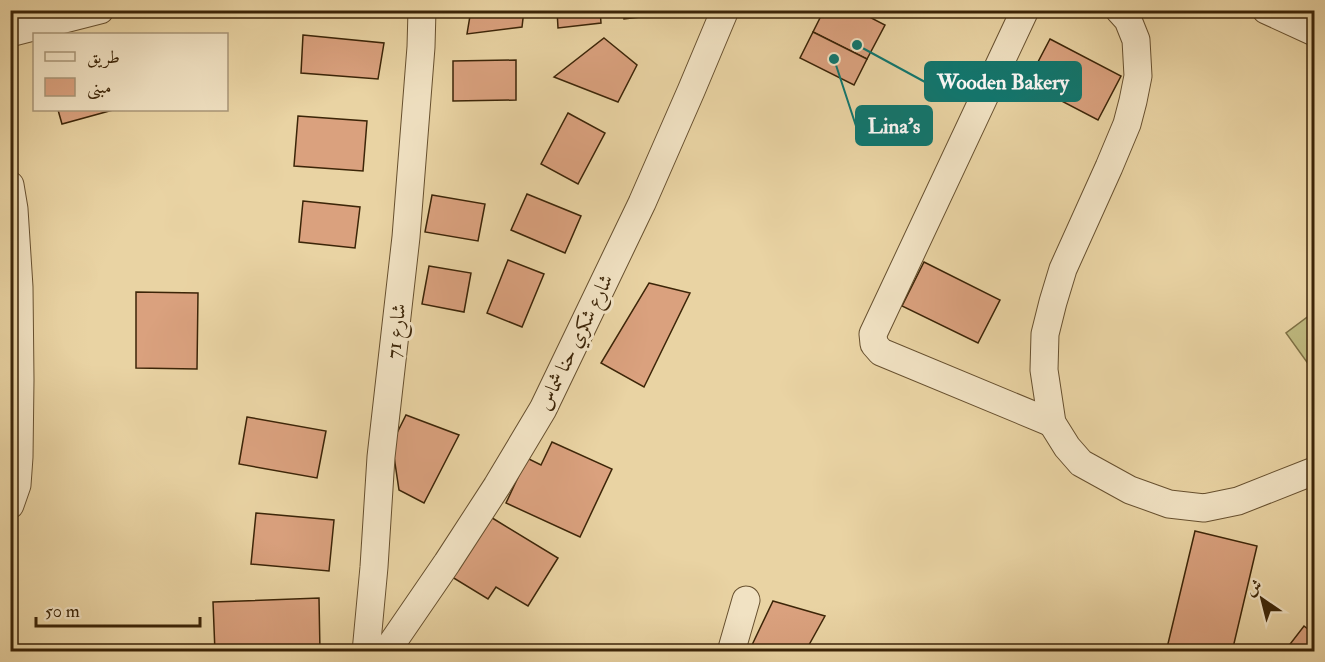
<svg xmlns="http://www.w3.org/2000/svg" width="1325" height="662" font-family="'IM FELL Double Pica',Amiri,serif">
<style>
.green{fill:#bfba80;stroke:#7e7044;stroke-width:1.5}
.building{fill:#daa17e;stroke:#3c2508;stroke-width:1.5}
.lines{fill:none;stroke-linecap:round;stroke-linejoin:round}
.minor-casing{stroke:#67502f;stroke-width:29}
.minor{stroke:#f1e2c3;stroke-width:27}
.labels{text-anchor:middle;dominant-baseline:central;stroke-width:6;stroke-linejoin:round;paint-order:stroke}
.street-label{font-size:20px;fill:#3c2508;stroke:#f1e2c3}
.leader{fill:none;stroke:#0f766e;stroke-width:2}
.callout-dot{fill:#0f766e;stroke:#f1e2c3;stroke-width:2}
.callout{fill:#0f766e;stroke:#0f766e;stroke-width:2}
.callout-label{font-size:21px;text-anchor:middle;font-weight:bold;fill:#fff}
</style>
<rect width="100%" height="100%" fill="#e9d3a3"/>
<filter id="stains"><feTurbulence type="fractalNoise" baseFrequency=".00333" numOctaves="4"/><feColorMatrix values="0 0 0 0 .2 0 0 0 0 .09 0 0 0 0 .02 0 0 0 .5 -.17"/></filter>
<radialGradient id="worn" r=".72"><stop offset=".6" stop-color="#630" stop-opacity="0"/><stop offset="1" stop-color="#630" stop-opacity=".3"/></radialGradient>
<polygon class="green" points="1314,312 1314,372 1286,333"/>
<g class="building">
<polygon points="292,10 361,10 361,12"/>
<polygon points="471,10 524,10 522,27 467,34"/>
<polygon points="557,10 600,10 601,23 558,28"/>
<polygon points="623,10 657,10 657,15 624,19"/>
<polygon points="824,10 856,10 885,25 867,59 813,32"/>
<polygon points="813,32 867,59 854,85 800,58"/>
<polygon points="303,35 384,43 378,79 301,73"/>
<polygon points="604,38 637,65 618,102 554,77"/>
<polygon points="1050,39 1121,76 1098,120 1027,83"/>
<polygon points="516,60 516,100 453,101 453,61"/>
<polygon points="58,110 113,110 62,124"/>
<polygon points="568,113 605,133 578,184 541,164"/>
<polygon points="298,116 367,121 363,171 294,166"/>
<polygon points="527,194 581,216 565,253 511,230"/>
<polygon points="432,195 485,204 478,241 425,232"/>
<polygon points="303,201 360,207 355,248 299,242"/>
<polygon points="508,260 544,274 522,327 487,313"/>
<polygon points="924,262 1000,300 978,343 902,306"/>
<polygon points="429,266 471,273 464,312 422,304"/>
<polygon points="649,283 690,293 644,387 601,363"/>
<polygon points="136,292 198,293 197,369 136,368"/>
<polygon points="406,415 459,435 424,503 399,490 392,443"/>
<polygon points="247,417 326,431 317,478 239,464"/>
<polygon points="552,442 612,469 580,537 506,503 527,458 541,465"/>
<polygon points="256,513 334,520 329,571 251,564"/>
<polygon points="489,516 558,558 528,606 496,587 488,599 452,577"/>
<polygon points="1195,531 1257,546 1232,652 1166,652"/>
<polygon points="319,598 320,652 215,652 213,602"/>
<polygon points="773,601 825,616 805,652 773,652 752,645"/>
<polygon points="1304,626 1314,634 1314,652 1284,652"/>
</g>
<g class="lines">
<defs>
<g id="minor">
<polyline points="1025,10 873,334 874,344 881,352 1052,423"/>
<polyline points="1119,10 1128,20 1136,40 1138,76 1133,101 1127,124 1109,167 1063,269 1053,302 1045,334 1044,370 1052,423 1067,447 1081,463 1130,490 1169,504 1204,508 1238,501 1314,471"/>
<polyline points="1266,10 1314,32"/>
<polyline points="10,33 100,10"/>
<polyline points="10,185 14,209 19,287 20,380 19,457 17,485 10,505"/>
<polyline points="366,652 374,567 381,457 406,237 421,47 422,10"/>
<polyline points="386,652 447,563 497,486 543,409 642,203 691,91 725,10"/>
<polyline points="731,652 746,600"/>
</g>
</defs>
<use href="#minor" class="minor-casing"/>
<use href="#minor" class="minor"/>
</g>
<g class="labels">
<g class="street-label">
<text transform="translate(396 331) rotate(-84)">شارع 71</text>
<text transform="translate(575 342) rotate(-64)">شارع شكري حنا شماس</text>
</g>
</g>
<path class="leader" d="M857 45L925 82M834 59L856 126"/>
<g class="callout-dot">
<circle cx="857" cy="45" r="6"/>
<circle cx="834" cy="59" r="6"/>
</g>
<g class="callout">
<rect x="925" y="62" width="156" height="39" rx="6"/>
<rect x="856" y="106" width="76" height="39" rx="6"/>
</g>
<g class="callout-label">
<text x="1003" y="89">Wooden Bakery</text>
<text x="894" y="133">Lina's</text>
</g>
<rect width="1325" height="662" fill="none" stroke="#e9d3a3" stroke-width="36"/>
<rect x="12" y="12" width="1301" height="638" fill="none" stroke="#3c2508" stroke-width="3"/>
<rect x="18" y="18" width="1289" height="626" fill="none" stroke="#3c2508" stroke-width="1.5"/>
<rect x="33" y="33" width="195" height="78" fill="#f1e2c3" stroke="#a99678" stroke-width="1.5"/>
<rect x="45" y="52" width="30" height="9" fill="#f1e2c3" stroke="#a99678" stroke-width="1.5"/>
<text x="87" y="63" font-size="18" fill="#3c2508">طريق</text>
<rect x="45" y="78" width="30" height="18" fill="#daa17e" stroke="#a99678" stroke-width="1.5"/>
<text x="87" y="93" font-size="18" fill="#3c2508">مبنى</text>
<g transform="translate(1262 599) rotate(325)" stroke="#f1e2c3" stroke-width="4.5" paint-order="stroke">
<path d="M0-4.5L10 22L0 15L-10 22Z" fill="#3c2508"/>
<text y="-9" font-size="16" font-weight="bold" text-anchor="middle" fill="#3c2508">ش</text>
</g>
<path d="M36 617v9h164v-9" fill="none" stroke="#3c2508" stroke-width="3"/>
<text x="45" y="617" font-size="18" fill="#3c2508" stroke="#f1e2c3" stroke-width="4.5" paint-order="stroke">50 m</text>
<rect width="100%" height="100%" filter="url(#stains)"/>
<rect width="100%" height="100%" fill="url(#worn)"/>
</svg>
